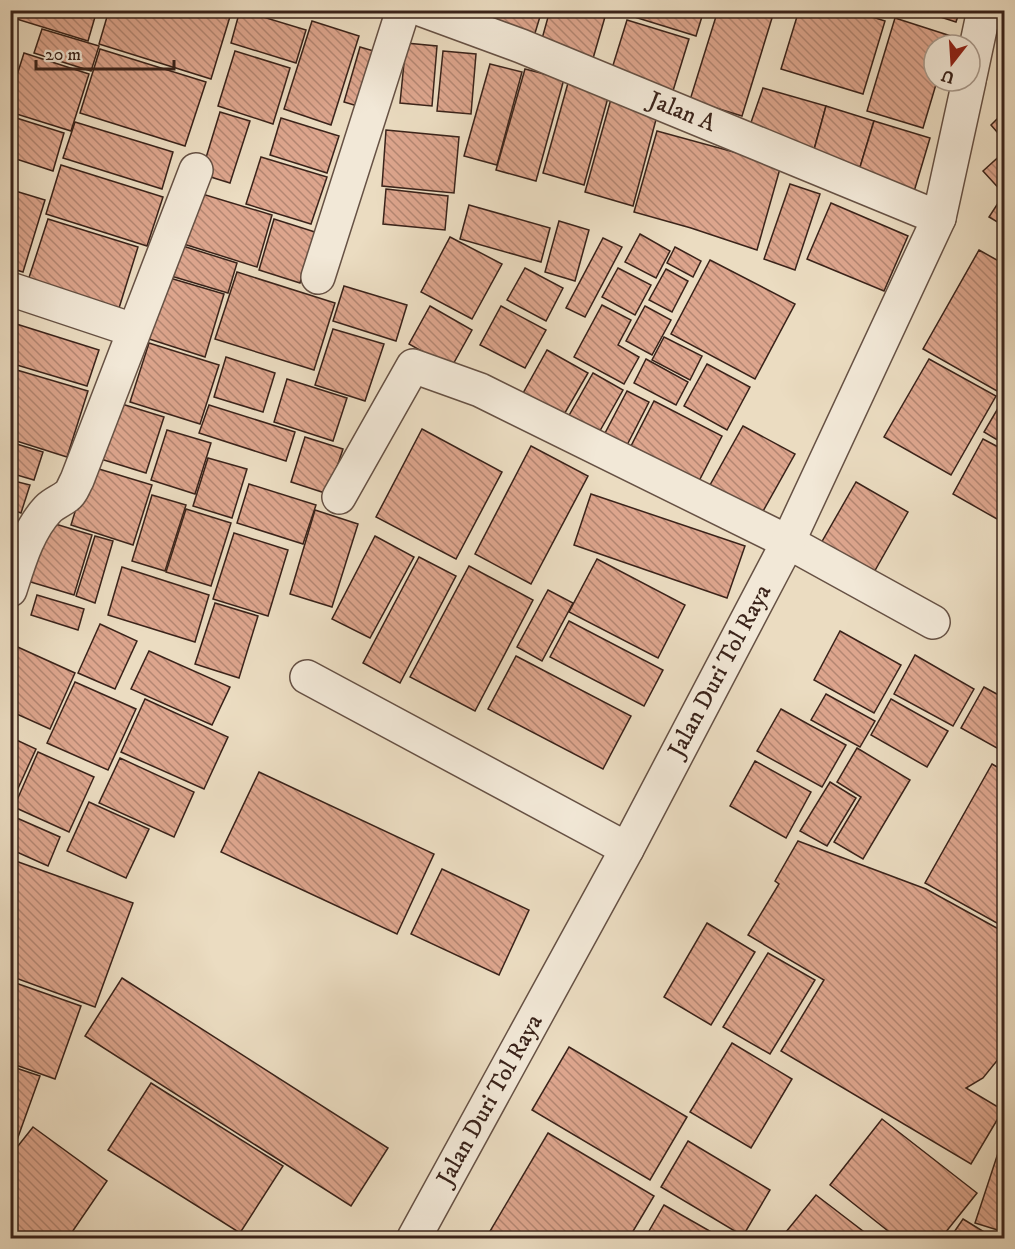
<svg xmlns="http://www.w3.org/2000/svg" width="1015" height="1249" font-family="'IM FELL DW Pica',serif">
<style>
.building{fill:url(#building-back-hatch);stroke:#3a231a;stroke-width:1.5}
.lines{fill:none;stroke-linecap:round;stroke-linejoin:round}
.minor-casing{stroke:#665144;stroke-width:36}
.minor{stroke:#f2e8d7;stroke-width:33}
.labels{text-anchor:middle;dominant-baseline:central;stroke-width:4.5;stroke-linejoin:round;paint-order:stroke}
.street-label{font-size:24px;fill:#3a231a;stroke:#f2e8d7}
</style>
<defs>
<pattern id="building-back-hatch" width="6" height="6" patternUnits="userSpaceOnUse" patternTransform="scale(1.5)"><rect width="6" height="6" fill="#dda58d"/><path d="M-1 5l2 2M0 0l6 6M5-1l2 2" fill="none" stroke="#b48672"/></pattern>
</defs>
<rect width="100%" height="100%" fill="#ebdcc1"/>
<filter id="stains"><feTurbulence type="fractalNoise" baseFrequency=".00333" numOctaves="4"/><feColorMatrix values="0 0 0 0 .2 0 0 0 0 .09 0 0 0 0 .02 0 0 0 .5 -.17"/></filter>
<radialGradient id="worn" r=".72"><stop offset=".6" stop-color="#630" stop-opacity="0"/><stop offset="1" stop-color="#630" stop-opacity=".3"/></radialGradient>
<g class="building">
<polygon points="10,10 97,10 88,41 10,17"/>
<polygon points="109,10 232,10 211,79 99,44"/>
<polygon points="240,10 306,30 296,63 231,43"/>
<polygon points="474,10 542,10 532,43 469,24"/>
<polygon points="550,10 607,10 592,62 540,46"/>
<polygon points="630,10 704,10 696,36 628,15"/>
<polygon points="718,10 748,10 772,18 742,116 690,100"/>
<polygon points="799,10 850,10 885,21 863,94 781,69"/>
<polygon points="919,10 960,10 956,22"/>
<polygon points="895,18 951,36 948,45 934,45 934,81 937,81 923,128 867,111"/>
<polygon points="627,20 689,39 672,94 610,75"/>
<polygon points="312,21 359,36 331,125 284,109"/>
<polygon points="42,29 99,46 91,71 34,53"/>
<polygon points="406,43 437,46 432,106 400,103"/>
<polygon points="360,47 377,52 361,107 344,102"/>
<polygon points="100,49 206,82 185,146 80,113"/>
<polygon points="235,51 290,68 273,124 218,106"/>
<polygon points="443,51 476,54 471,114 437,111"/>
<polygon points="24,53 89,74 71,131 10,112 10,97"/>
<polygon points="490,64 522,72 497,165 464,156"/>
<polygon points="525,69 564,79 536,181 496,170"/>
<polygon points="568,83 609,94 584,185 543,173"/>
<polygon points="763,88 826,106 812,157 748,131"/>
<polygon points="611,99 658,112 633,206 585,192"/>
<polygon points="826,106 874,121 857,177 812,157"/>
<polygon points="220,112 250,121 230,183 201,174"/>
<polygon points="1004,112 1004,140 991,125"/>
<polygon points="10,116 64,133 53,171 10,157"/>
<polygon points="281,118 339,136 327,173 270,155"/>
<polygon points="874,121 930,138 913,195 857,177"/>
<polygon points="75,122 173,152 162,189 63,158"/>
<polygon points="386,130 459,137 454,193 382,186"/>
<polygon points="657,131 781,165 757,250 691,228 634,212"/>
<polygon points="1004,152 1004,226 989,217 1004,194 983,171"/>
<polygon points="261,157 327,177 311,224 246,204"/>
<polygon points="10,163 17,165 10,186"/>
<polygon points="61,165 163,197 147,246 46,214"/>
<polygon points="790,184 820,194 795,270 764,259"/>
<polygon points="386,189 448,196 445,230 383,224"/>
<polygon points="12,190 45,200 23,272 10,268"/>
<polygon points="189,190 272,215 257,267 174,241"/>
<polygon points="831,203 908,236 884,291 807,259"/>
<polygon points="469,205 550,228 541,262 460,239"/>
<polygon points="48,219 138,247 115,321 24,293"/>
<polygon points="274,219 315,232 300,283 259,270"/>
<polygon points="559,221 589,230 575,281 545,272"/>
<polygon points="640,234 670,251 656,278 625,262"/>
<polygon points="450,237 502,264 472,319 421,292"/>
<polygon points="603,238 622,247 585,317 566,308"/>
<polygon points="170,242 237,263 228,293 161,273"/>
<polygon points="675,247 701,261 693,277 667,263"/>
<polygon points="979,250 1004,264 1004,395 923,349"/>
<polygon points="710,260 795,304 755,379 671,334"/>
<polygon points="525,268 563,288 546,321 507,300"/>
<polygon points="618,268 651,285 635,315 602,297"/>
<polygon points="666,269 688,281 672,312 649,300"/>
<polygon points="237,272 335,303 314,370 215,339"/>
<polygon points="163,276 224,294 205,357 143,337"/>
<polygon points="344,286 407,305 396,341 333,321"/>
<polygon points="602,305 631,320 618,345 639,357 624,384 574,357"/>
<polygon points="430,306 472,330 451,368 409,344"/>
<polygon points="501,306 546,330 525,368 480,345"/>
<polygon points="645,306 671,320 652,355 626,341"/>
<polygon points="10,322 99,350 87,386 10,363"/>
<polygon points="333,329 384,344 365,401 315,385"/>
<polygon points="664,337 702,356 690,380 652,360"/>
<polygon points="149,343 219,365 200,424 130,402"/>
<polygon points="547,350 588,373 562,418 522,395"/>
<polygon points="226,357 275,373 263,412 214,397"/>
<polygon points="646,359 688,382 676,405 634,383"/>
<polygon points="929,359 996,396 951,475 884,437"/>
<polygon points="707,364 750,387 727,430 684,406"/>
<polygon points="10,368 88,391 67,457 10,439"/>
<polygon points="593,373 623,390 597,436 567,419"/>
<polygon points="287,379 347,398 333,441 274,422"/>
<polygon points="627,391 649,402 625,449 603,437"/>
<polygon points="1004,398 1004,444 984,432"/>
<polygon points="109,400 164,417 146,473 91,456"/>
<polygon points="654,401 722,436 698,483 630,448"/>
<polygon points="209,405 295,432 286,461 199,433"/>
<polygon points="743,426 795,454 762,513 710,485"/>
<polygon points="422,429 502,472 456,559 376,517"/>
<polygon points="167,430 211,443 195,494 151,480"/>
<polygon points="305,437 343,449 328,494 291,482"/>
<polygon points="983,439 1004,450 1004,523 953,494"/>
<polygon points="10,442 43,452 34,480 10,473"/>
<polygon points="531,446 588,476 531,584 475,554"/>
<polygon points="208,458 247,469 232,518 193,506"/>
<polygon points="89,466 152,485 133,545 71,525"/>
<polygon points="10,480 30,485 21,513 10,509"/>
<polygon points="856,482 908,512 873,574 820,545"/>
<polygon points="249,484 316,505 303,544 237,523"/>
<polygon points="591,494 745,546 727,598 574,545"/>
<polygon points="152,495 186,505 165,571 132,561"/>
<polygon points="186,509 231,523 211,586 166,572"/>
<polygon points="315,510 358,524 332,607 290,594"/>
<polygon points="42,520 92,535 74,595 24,580"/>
<polygon points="234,533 288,550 268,616 213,599"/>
<polygon points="95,536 113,541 95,603 76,596"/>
<polygon points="375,536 414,557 370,638 332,619"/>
<polygon points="419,557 456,576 400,683 363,663"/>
<polygon points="597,559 685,605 658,658 569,612"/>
<polygon points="469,566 533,600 475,711 410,677"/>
<polygon points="122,567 209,595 195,642 108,615"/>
<polygon points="548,590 573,603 542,661 517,647"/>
<polygon points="37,595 84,609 78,630 31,615"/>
<polygon points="215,603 258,616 239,678 195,664"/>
<polygon points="569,621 663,670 644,706 550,657"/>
<polygon points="100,624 137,641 115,689 78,673"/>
<polygon points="840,631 901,665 874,713 814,680"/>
<polygon points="11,644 75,673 50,729 10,711"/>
<polygon points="149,651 230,687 212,725 131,689"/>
<polygon points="915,655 974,689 953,726 894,694"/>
<polygon points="516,656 631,716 603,769 488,709"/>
<polygon points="75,682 136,709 108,770 47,743"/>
<polygon points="984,687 1004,698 1004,752 961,728"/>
<polygon points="826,694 875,721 860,747 811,720"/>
<polygon points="145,699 228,737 204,789 121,752"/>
<polygon points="891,699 948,731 927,767 871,735"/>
<polygon points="781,709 846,745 822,787 757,751"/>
<polygon points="10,737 36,749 10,806"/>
<polygon points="857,748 910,780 863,859 834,842 861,797 837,782"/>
<polygon points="38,752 94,777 69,832 14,807"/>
<polygon points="120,758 194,792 174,837 99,803"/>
<polygon points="755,761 811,792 786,838 730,806"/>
<polygon points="992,764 1004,771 1004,927 925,883"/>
<polygon points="259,772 434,854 397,934 221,852"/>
<polygon points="830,782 856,798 827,846 800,831"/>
<polygon points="89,802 149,829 126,878 67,851"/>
<polygon points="10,815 60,837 48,866 10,849"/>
<polygon points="798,841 926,889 1004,932 1004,1041 1000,1057 983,1078 966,1088 1003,1110 971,1164 781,1051 824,980 748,935 779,884 775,881"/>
<polygon points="10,859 133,903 95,1007 10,976"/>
<polygon points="442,869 529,910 499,975 411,934"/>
<polygon points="707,923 755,952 711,1025 664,997"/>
<polygon points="768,953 815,980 770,1054 723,1027"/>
<polygon points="122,978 388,1148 351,1206 85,1036"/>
<polygon points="10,981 81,1006 55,1079 10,1063"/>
<polygon points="732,1043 792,1079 751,1148 690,1112"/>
<polygon points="569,1047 687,1117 650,1180 532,1110"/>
<polygon points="10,1066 40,1076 13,1151 10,1150"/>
<polygon points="151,1083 283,1166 240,1233 108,1150"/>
<polygon points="882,1119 977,1193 941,1238 897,1238 830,1185"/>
<polygon points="33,1127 107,1181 68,1238 10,1238 10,1156"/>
<polygon points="548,1133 654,1196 629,1238 486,1238"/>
<polygon points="688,1141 770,1190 743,1236 661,1187"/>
<polygon points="1000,1147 1004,1149 1004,1232 975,1223"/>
<polygon points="816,1195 872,1238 781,1238"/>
<polygon points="664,1205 722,1238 645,1238"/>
<polygon points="963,1219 994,1238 950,1238"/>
</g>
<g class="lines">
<defs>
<g id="minor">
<polyline points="423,10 521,46 939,218"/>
<polyline points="970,76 984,10"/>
<polyline points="318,277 403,10"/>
<polyline points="10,289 133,330"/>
<polyline points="339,497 413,366 480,390 788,542 933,622"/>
<path d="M10 590C19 562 28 530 48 509 54 503 61 501 67 496 72 493 74 485 77 480L196 170"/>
<polyline points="307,677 627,849"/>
<polyline points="414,1238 627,849 788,542 939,218 969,81"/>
</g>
</defs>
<use href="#minor" class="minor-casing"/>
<use href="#minor" class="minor"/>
</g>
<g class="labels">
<g class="street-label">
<text transform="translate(682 112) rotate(22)">Jalan A</text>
<text transform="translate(720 671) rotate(-62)">Jalan Duri Tol Raya</text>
<text transform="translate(490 1100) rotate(-61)">Jalan Duri Tol Raya</text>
</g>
</g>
<rect width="1015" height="1249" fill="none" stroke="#ebdcc1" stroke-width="36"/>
<rect x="12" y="12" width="991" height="1225" fill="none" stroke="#3a231a" stroke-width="3"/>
<rect x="18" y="18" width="979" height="1213" fill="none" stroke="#3a231a" stroke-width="1.5"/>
<g transform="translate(952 63) rotate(197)"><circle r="28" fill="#f2e8d7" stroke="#a8998b" stroke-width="1.5"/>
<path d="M0-4.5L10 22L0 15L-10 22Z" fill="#8f2418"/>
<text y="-9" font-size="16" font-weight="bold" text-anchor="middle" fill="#3a231a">U</text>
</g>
<path d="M36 60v9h138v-9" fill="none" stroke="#3a231a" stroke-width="3"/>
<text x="45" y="60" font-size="18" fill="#3a231a" stroke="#f2e8d7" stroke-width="4.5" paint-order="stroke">20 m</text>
<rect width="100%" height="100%" filter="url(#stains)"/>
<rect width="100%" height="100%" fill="url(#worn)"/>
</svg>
